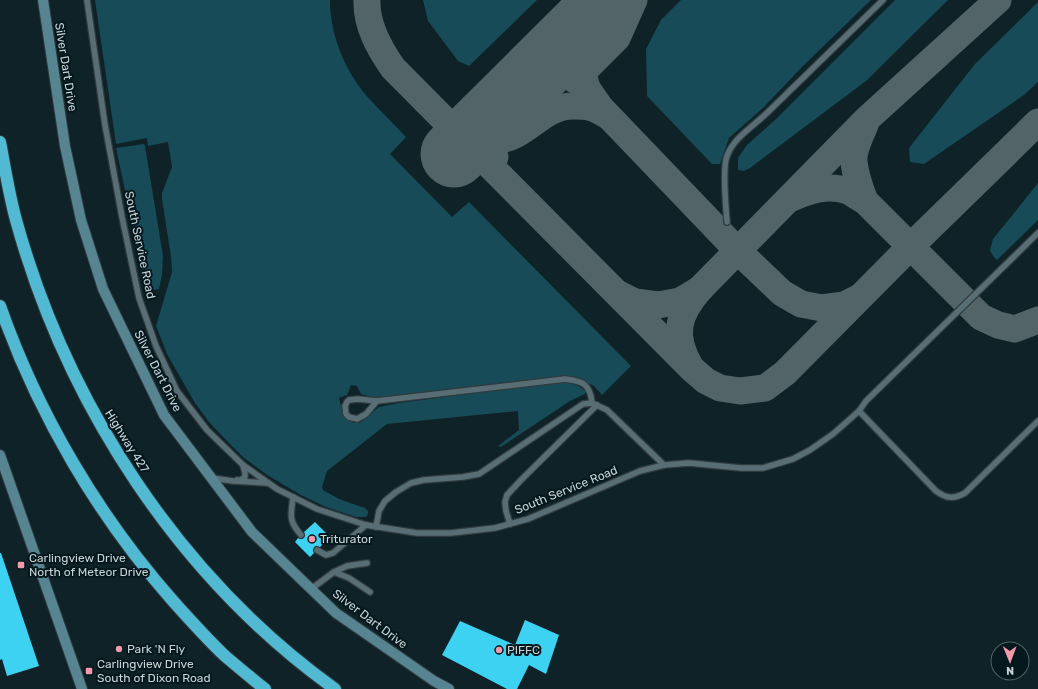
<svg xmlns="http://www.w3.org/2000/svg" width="1038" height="689" font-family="Rubik,sans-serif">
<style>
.grass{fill:#174b57}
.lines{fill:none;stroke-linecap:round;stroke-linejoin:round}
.taxiway{stroke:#536468;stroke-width:27}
.runway{stroke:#536468;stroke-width:67}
.building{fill:#3dd2f2}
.lane-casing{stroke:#303b3f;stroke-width:8}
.secondary-casing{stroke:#303b3f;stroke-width:12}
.highway-casing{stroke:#303b3f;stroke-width:14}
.lane{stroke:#586e74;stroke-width:5.5}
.secondary{stroke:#568490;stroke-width:10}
.highway{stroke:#52b9d2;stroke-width:12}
.poi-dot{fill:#f29aac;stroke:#05181d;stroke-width:1.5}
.labels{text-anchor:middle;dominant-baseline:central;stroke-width:4;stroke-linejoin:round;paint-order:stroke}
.street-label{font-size:12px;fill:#c8d3d7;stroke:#05181d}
.poi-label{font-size:12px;fill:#c8d3d7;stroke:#05181d;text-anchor:start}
</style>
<rect width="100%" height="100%" fill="#0e2227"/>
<g class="grass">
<path d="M95 0H330C330 34 344 68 365 94 378 109 392 122 406 137L390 154 452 217 469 202 631 366 602 395 594 386 579 379 569 377 384 398 372 397 361 394 357 386 351 385 347 395 339 398 343 414 354 423 361 422 379 407 399 403 564 381 571 382 585 390V394L570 401 501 447 498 446 519 430 518 411 387 424 327 471 322 487 323 490 339 499 365 508 368 511V514L366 517H356L326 507 301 495 267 475 243 457 227 441 209 422 195 403 167 354 156 326 172 272 171 257 162 199V193L172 167 168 142 148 146 147 138 116 144Z"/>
<polygon points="423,0 537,0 469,66 458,61 428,21"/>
<polygon points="681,0 871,0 802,67 764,107 729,138 720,164 712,164 647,96 646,49 661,20"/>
<polygon points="895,0 948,0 866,81 750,168 744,171 738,170 738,158 747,145 775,120"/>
<polygon points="1038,2 1038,82 1024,95 924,164 910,162 909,148 975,64"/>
<path d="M144 144 145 146 163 256 162 275 159 289 154 290C147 286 145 282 143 274L116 148Z"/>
<polygon points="1038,183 1038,220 997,260 993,256 990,250 993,239"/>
</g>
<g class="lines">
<g class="taxiway">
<path d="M367 0C366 25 379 48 393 68L692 369 706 381 720 388 740 391 765 388 785 373 911 246 1038 122"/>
<polyline points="603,6 587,31 583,45 581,66 587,88 600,107 738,251 782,293 801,304 822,308 844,305 858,298"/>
<polyline points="575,80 617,38 634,0"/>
<path d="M865 125C861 134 853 151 854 161 855 175 860 188 865 201L981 317 998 325 1015 329 1038 320"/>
<path d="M456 129C474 139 496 145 515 135 537 124 548 105 576 106 580 106 584 106 588 107 595 108 602 113 608 116"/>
<path d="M495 157C490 139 496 123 502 106"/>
<path d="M792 198C809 190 828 184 848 191 854 194 859 198 865 201"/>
<polyline points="619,294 635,302 658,305 680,301 700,289 867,119 998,0"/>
<path d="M690 366C672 335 678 314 700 289"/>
</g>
<polyline class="runway" points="454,154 609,0"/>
</g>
<g class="building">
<polygon points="315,522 330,537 320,547 315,547 313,550 314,553 310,557 295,542 298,538 301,539 304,538 305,535 304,532"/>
<polygon points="0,553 1,553 39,666 7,676 2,659 0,660"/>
<polygon points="525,620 559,635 546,674 529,665 517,689 507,689 442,655 460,621 515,645"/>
</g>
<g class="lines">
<defs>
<g id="lane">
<polyline points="87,0 105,125 122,217 139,298 156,346 177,391 207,430 243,465 277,489 317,509 366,525 417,533 451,533 495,528 528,519 640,471 664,465 689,463 741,468 763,468 793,459 810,450 833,434 859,411 866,401 1038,233"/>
<path d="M727 222C726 208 722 168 727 156 734 137 754 126 768 112 806 75 845 37 883 0"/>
<path d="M377 401 366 414 357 419 349 417 346 414 345 406 347 402 349 400 358 399 377 401 565 379C583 381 590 384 592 403"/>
<path d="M859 411 936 491C947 499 954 499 965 493L1038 421"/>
<polyline points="212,478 233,481 268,483"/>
<polyline points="237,480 241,480 245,477 245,473 243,465"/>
<path d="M293 497C291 516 288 520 301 535"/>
<polyline points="510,524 506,511 505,502 507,495 521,480 597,405"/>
<polyline points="376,527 379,511 385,501 396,492 411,483 424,480 463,477 479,474 583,404 592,403 607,410 664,465"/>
<polyline points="317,550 326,555 333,553 366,525"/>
<polyline points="334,572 349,578 370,592"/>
<polyline points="311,589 334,572 347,566 367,563"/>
</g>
<g id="secondary">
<polyline points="43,0 65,146 81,220 103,289 164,415 252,532 336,613 434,681 449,689"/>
<polyline points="0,455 82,689"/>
</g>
<g id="highway">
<path d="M0 142C5 168 9 195 16 220 67 405 179 577 335 689"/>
<path d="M0 306C38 414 98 516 173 601 190 620 207 639 225 656 238 667 251 678 265 689"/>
</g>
</defs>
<use href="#lane" class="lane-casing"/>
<use href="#secondary" class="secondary-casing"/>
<use href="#highway" class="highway-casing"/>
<use href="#lane" class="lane"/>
<use href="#secondary" class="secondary"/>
<use href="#highway" class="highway"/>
</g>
<g class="poi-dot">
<circle cx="312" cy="539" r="4"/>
<rect x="17" y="561" width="8" height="8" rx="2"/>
<circle cx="119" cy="649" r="4"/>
<circle cx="499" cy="650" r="4"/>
<rect x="85" y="667" width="8" height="8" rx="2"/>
</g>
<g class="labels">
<g class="street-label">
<text transform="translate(66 67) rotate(81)">Silver Dart Drive</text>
<text transform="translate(140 245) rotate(78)">South Service Road</text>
<text transform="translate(158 371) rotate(63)">Silver Dart Drive</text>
<text transform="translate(127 441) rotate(58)">Highway 427</text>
<text transform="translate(566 490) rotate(-22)">South Service Road</text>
<text transform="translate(370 619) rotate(37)">Silver Dart Drive</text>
</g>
<g class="poi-label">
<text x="320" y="539">Triturator</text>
<text x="29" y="558">Carlingview Drive<tspan x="29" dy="14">North of Meteor Drive</tspan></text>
<text x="127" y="649">Park 'N Fly</text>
<text x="507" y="650">PIFFC</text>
<text x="97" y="664">Carlingview Drive<tspan x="97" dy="14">South of Dixon Road</tspan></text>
</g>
</g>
<g transform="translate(1010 661) rotate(179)"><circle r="19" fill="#05181d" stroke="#536367"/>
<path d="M0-3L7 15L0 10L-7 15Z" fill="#f29aac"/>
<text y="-6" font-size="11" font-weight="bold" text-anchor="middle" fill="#c8d3d7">N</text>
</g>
</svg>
